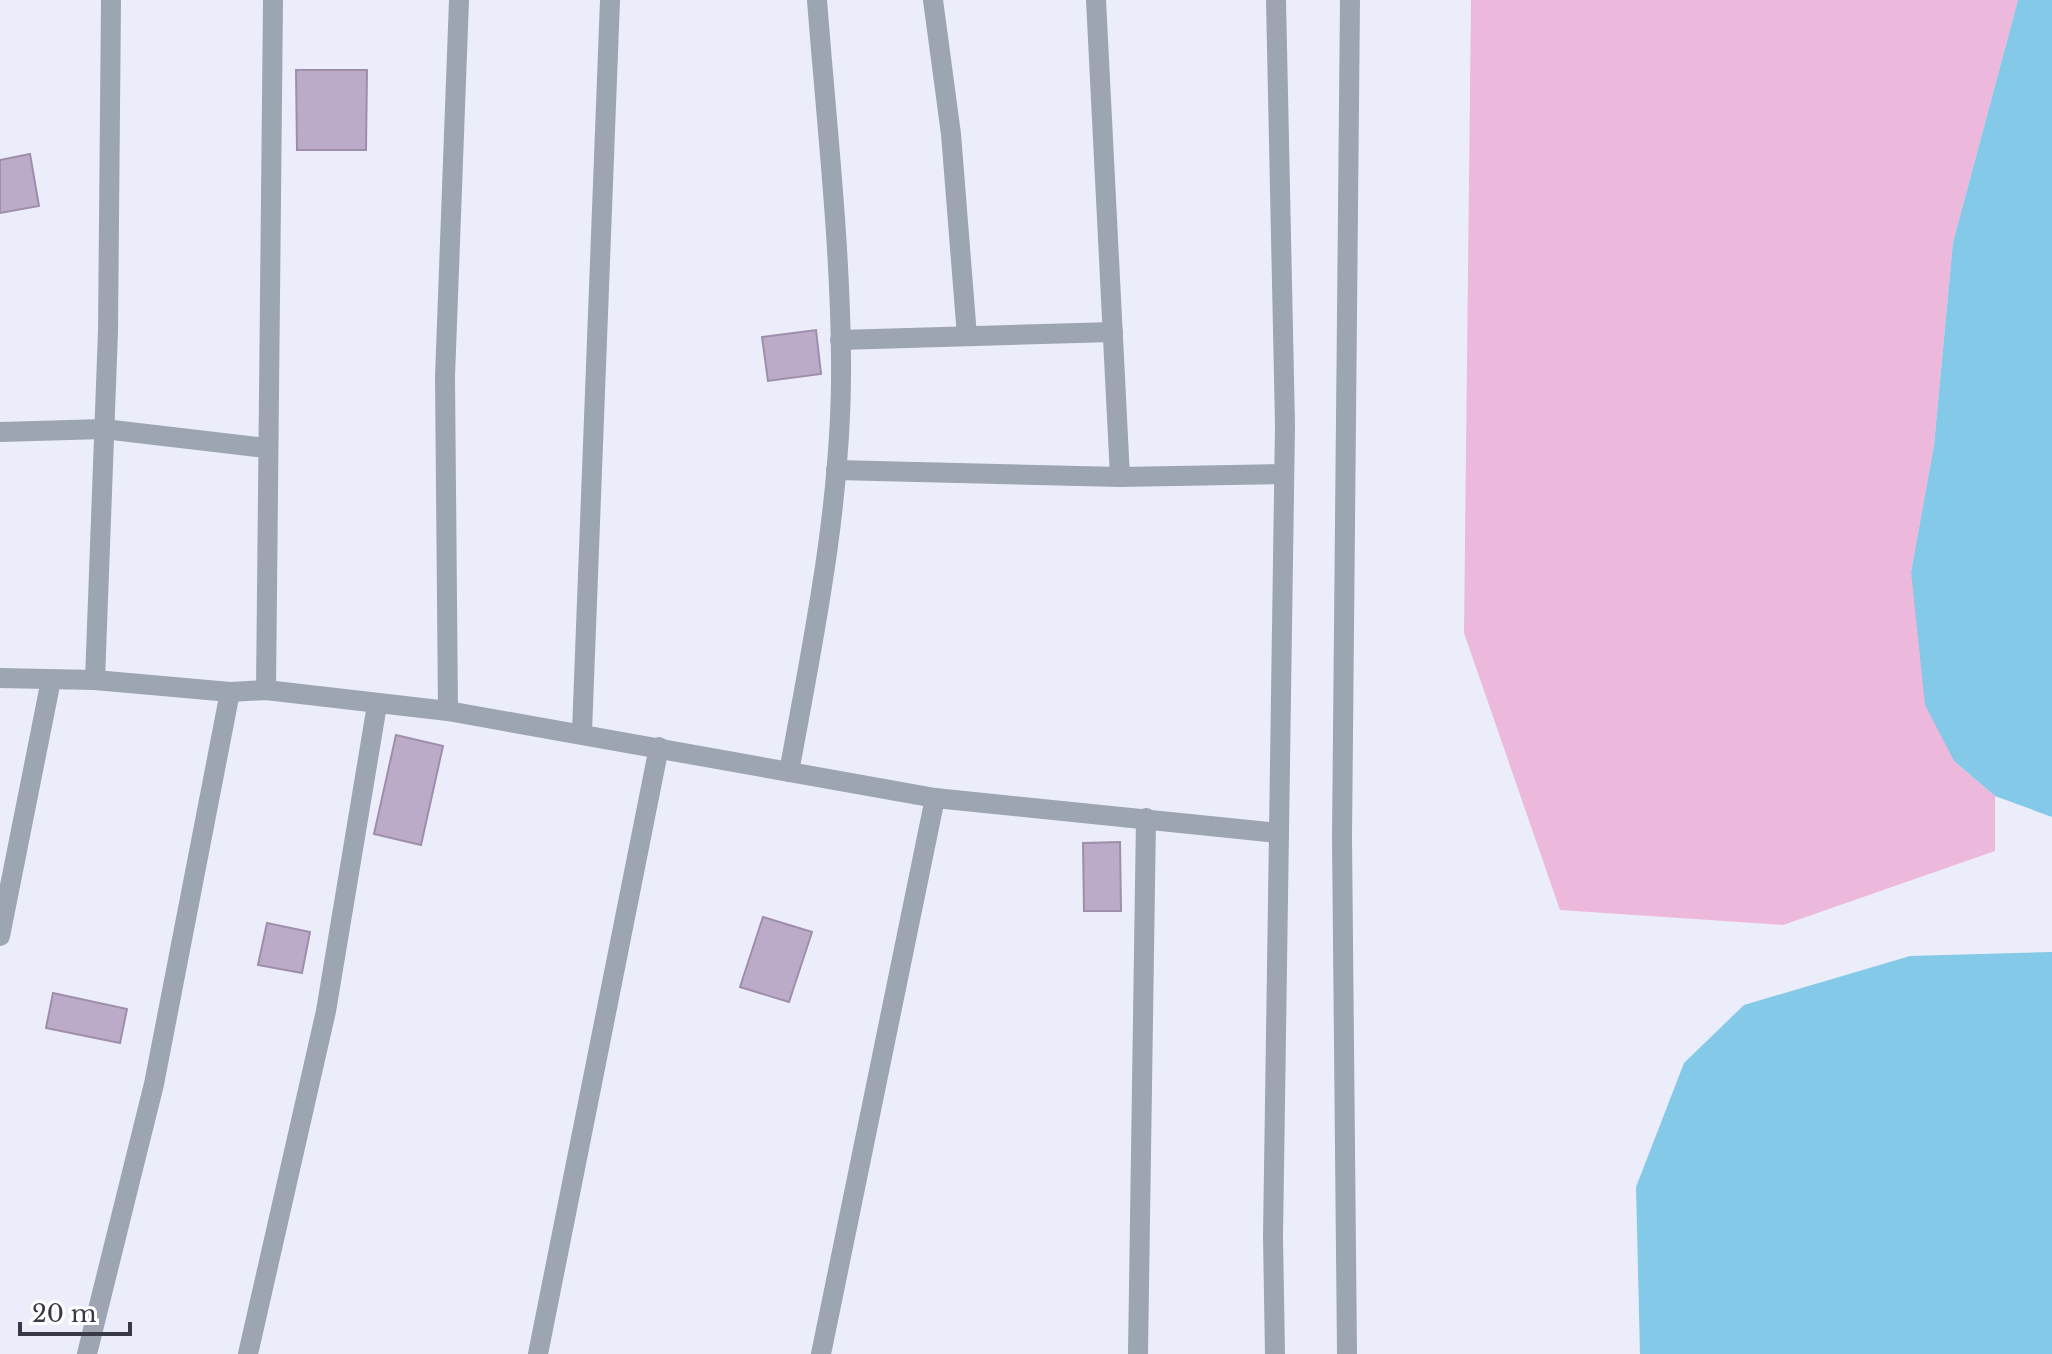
<svg xmlns="http://www.w3.org/2000/svg" width="2052" height="1354" font-family="'Libre Baskerville',serif">
<style>
.green{fill:#ecb9dd}
.water{fill:#84c9e8}
.building{fill:#bbabc9;stroke:#9e8eab;stroke-width:2}
.lines{fill:none;stroke-linecap:round;stroke-linejoin:round}
.minor{stroke:#9ca5b1;stroke-width:20}
.tertiary{stroke:#9ca5b1;stroke-width:20}
</style>
<rect width="100%" height="100%" fill="#ecedfa"/>
<polygon class="green" points="1471,0 2018,0 1953,242 1934,445 1911,572 1954,761 1995,796 1995,851 1783,925 1560,910 1464,633"/>
<g class="water">
<polygon points="2018,0 2052,0 2052,817 1995,796 1954,761 1925,705 1911,572 1934,445 1953,242"/>
<polygon points="2052,952 2052,1354 1640,1354 1636,1187 1684,1063 1744,1005 1910,956"/>
</g>
<g class="building">
<polygon points="296,70 367,70 366,150 297,150"/>
<polygon points="30,154 39,206 0,213 0,160"/>
<polygon points="816,330 821,374 768,381 762,337"/>
<polygon points="396,735 443,746 421,845 374,834"/>
<polygon points="1120,842 1121,911 1084,911 1083,843"/>
<polygon points="763,917 812,932 789,1002 740,987"/>
<polygon points="267,923 310,932 302,973 258,965"/>
<polygon points="53,993 127,1009 120,1043 46,1028"/>
</g>
<g class="lines">
<g class="minor">
<polyline points="933,0 951,134 967,336"/>
<polyline points="1096,0 1120,477"/>
<polyline points="840,340 1113,332"/>
<polyline points="0,432 104,429 266,448"/>
<polyline points="836,470 1120,477 1284,474"/>
<polyline points="0,678 95,680 230,692 266,690 448,711 935,798 1278,833"/>
<polyline points="95,680 108,331 111,0"/>
<polyline points="266,690 273,0"/>
<polyline points="448,711 445,377 459,0"/>
<polyline points="582,732 610,0"/>
<path d="M789 772C814 636 843 497 841 357 840 239 826 118 817 0"/>
<polyline points="0,936 51,680"/>
<polyline points="87,1354 154,1084 230,692"/>
<polyline points="248,1354 326,1011 377,705"/>
<polyline points="538,1354 659,747"/>
<polyline points="821,1354 935,798"/>
<polyline points="1138,1354 1146,818"/>
<polyline points="1275,1354 1273,1237 1285,425 1276,0"/>
</g>
<polyline class="tertiary" points="1347,1354 1342,838 1350,0"/>
</g>
<path d="M20 1322v12h110v-12" fill="none" stroke="#393a47" stroke-width="4"/>
<text x="32" y="1322" font-size="24" fill="#393a47" stroke="#ffffff" stroke-width="6" paint-order="stroke">20 m</text>
</svg>
